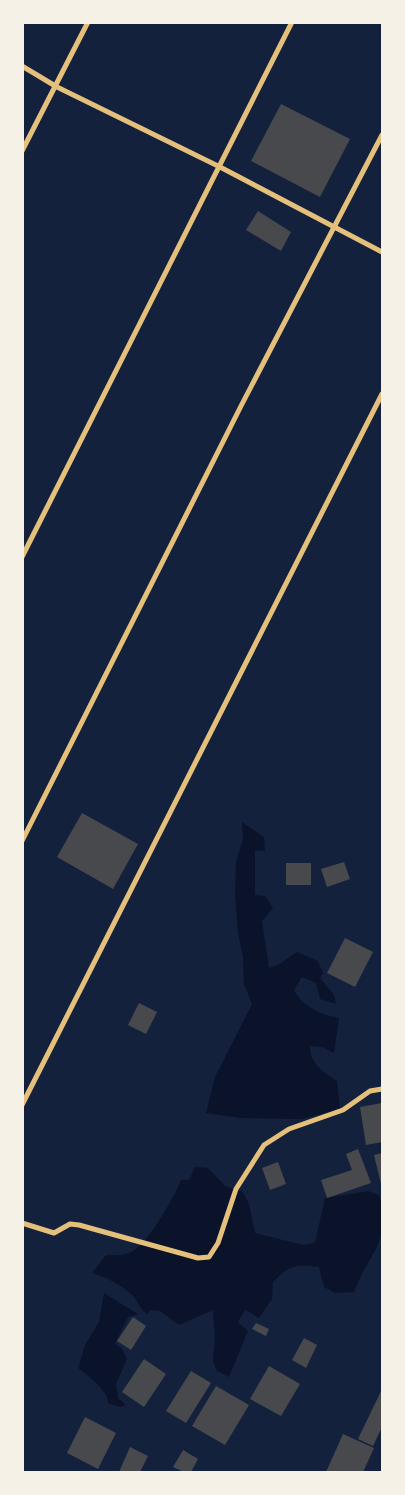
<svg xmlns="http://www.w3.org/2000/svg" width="405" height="1495" font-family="'Space Grotesk',sans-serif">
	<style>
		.water { fill: #0b132b }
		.building { fill: #48494c }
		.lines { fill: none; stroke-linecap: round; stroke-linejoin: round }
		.minor { stroke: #e5c07b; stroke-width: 5 }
	</style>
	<rect width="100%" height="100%" fill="#14213d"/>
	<g class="water">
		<path d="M242,822L264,837L265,851L255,850V895L265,896L273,908L262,921L269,968L278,965L297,952L318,961L323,973L320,978L334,995L336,1004L320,999L316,983L302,977L294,990C304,1008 320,1014 339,1018L334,1053L322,1047L310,1046C310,1064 323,1072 337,1081L340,1109L302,1119L240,1118L206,1113L215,1077L252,1004L244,984L243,957L238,933L235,896L236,862L243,839Z"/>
		<path d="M195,1167L208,1168L225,1186L243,1192L249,1204L255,1233L303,1245L315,1243L325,1198L368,1191L379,1195C393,1241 368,1254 354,1292L335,1293L324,1287L319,1267C295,1264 290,1265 273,1282L272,1299L259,1318L245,1310L238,1322L248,1331L229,1377L217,1371L213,1361L215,1339L213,1310L179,1325L160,1311L150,1310L147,1314C140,1309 138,1302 133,1296C121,1284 107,1278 92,1273L106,1255C115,1255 124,1256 133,1251C148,1243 175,1196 181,1180H189Z"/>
		<path d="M104,1293L138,1314L128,1317L115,1344L122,1349L127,1359L116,1384L118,1398L126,1405L120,1407L108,1403C108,1390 88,1376 78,1368L85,1345L99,1322Z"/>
	</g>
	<g class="building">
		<polygon points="281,104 350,139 320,197 251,161"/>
		<polygon points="258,211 291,232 281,251 246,230"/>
		<polygon points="82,813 138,844 113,889 57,857"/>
		<polygon points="344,862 350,879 327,887 321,869"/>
		<rect x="286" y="863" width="25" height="22"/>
		<polygon points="345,938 373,952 355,987 327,973"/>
		<polygon points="139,1003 157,1012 146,1034 128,1025"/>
		<polygon points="382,1103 382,1142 366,1145 360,1107"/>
		<polygon points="358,1149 371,1183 327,1198 321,1180 352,1170 346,1154"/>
		<polygon points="382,1153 382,1188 374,1155"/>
		<polygon points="278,1162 286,1184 270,1190 262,1168"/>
		<polygon points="133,1317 146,1326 131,1350 117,1341"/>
		<polygon points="256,1323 269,1329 266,1336 252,1329"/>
		<polygon points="304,1338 317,1345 306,1368 292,1360"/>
		<polygon points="144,1359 166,1374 144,1407 122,1392"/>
		<polygon points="269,1366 300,1384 281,1416 250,1399"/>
		<polygon points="191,1371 211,1383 186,1423 166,1411"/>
		<polygon points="216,1386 249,1405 225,1445 192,1426"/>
		<polygon points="382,1389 382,1427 373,1446 358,1439"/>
		<polygon points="85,1417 116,1433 98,1469 67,1453"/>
		<polygon points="343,1434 374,1448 363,1472 326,1472"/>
		<polygon points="130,1447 148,1456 140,1472 119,1472"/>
		<polygon points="183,1450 198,1459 191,1472 184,1472 173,1467"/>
	</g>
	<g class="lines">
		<g class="minor">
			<polyline points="22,66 57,87 220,167 382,252"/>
			<polyline points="22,151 88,22"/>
			<polyline points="22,557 292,22"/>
			<polyline points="22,841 241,406 382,135"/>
			<polyline points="22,1105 382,394"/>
			<polyline points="22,1223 54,1233 70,1224 79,1225 198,1258 209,1257 218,1243 236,1189 264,1145 289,1129 343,1110 370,1091 382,1089"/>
		</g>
	</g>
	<rect width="405" height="1495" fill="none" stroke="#f6f1e7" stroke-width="48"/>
</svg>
